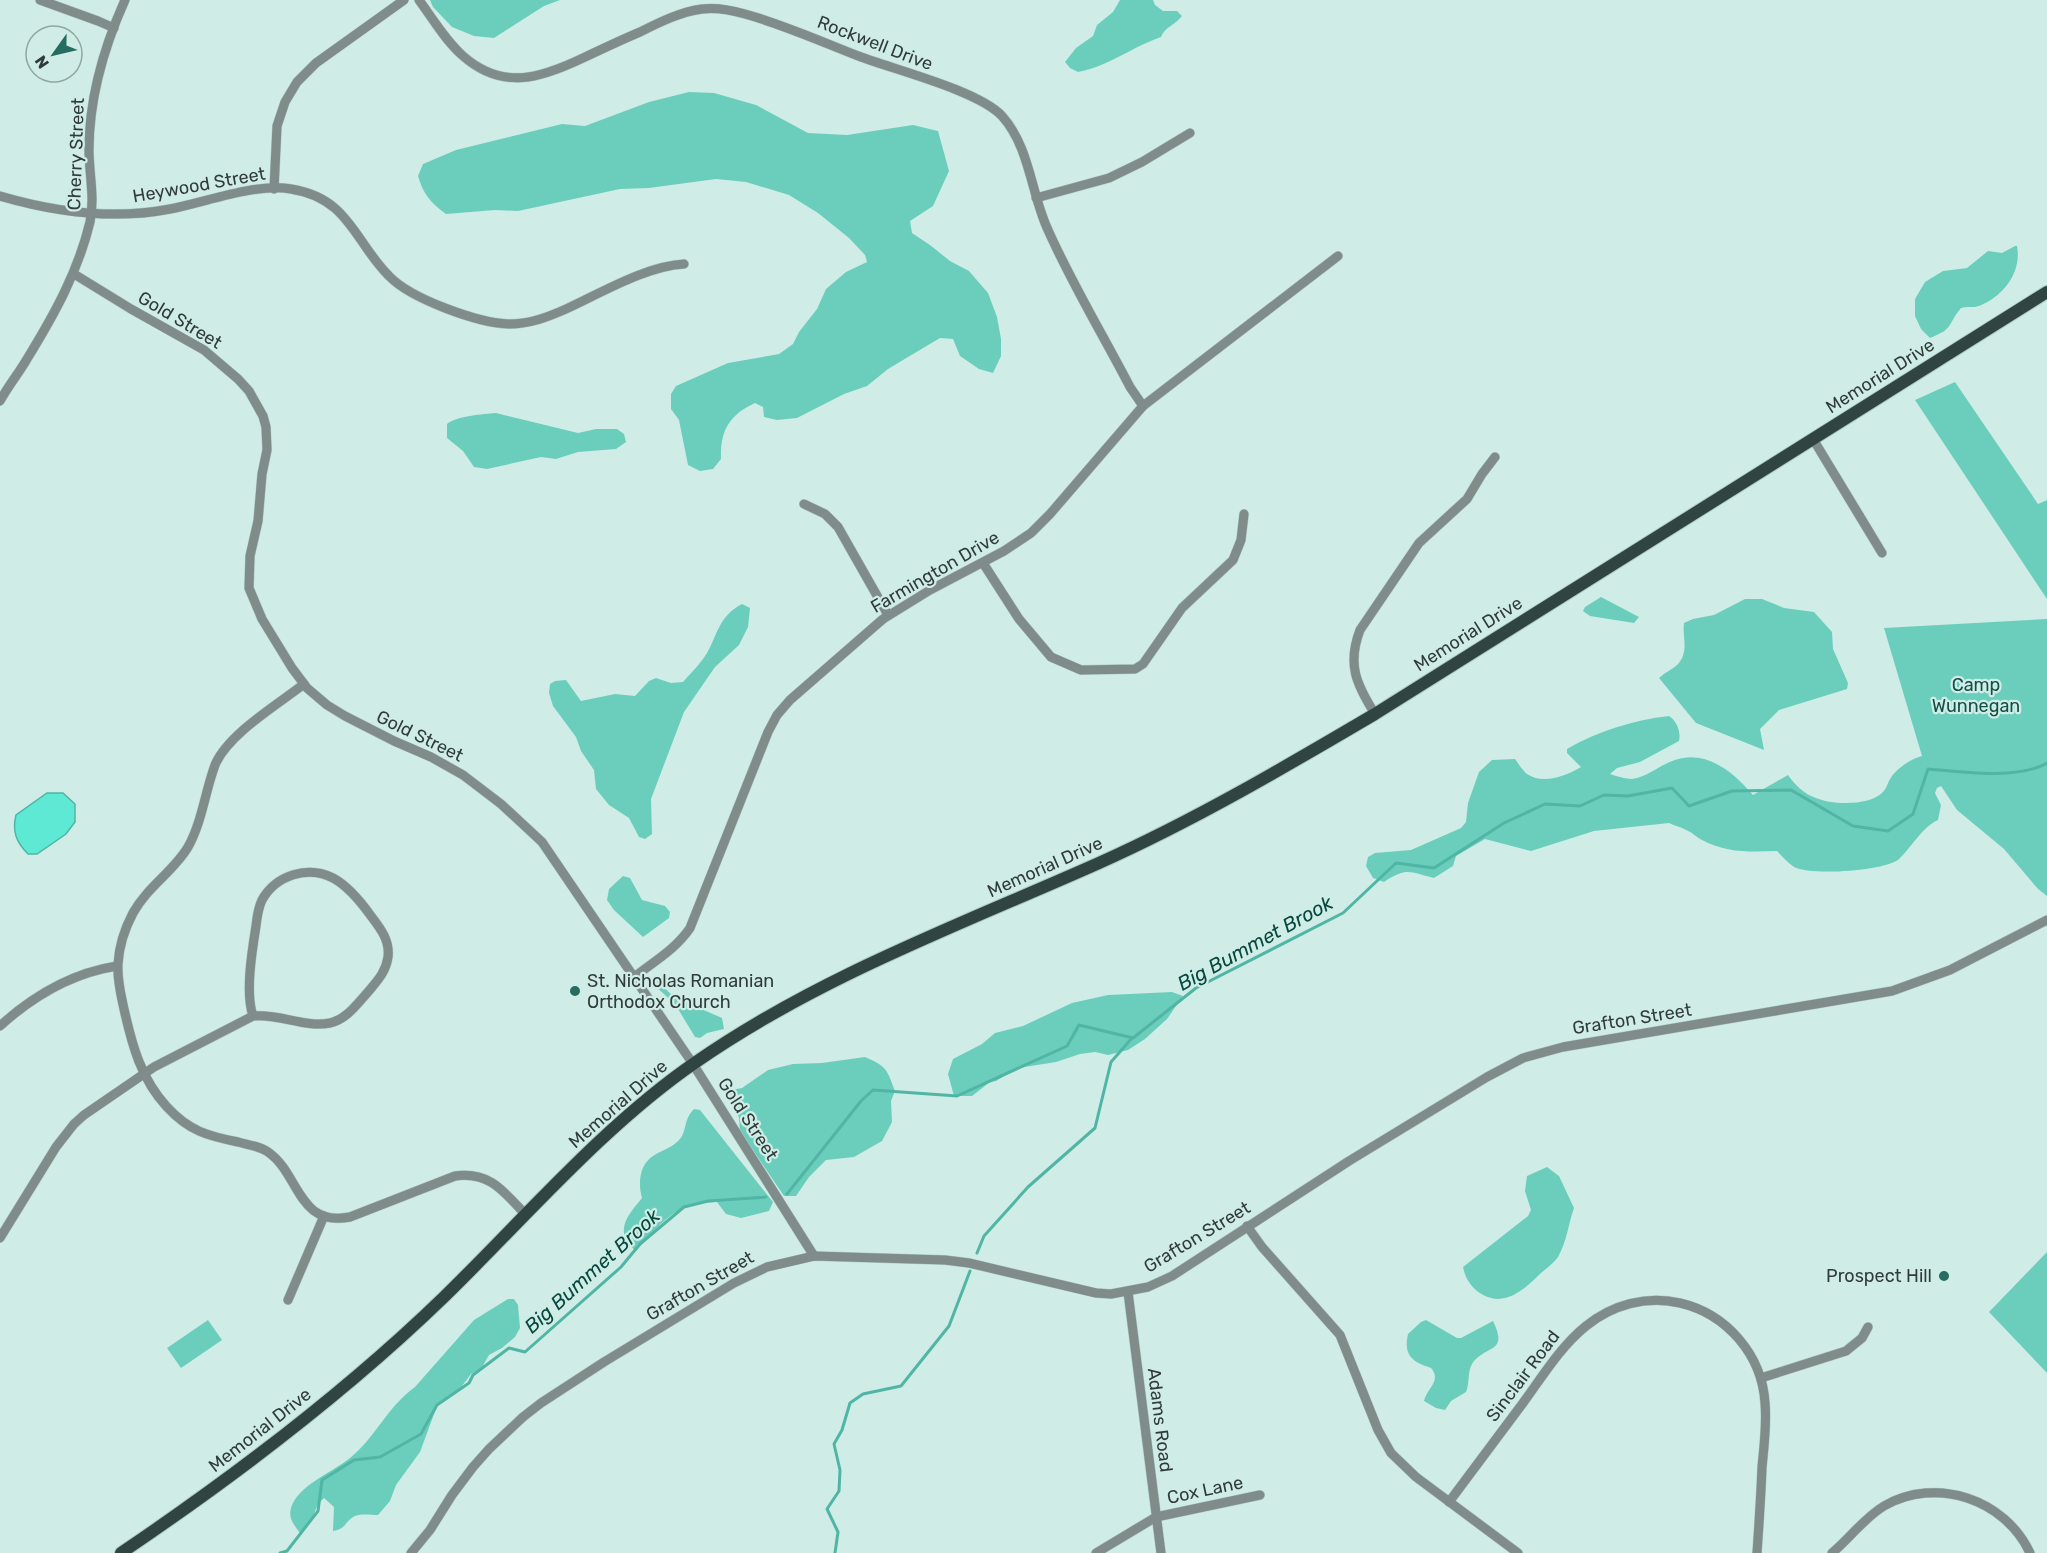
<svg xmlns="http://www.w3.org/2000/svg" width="2047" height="1553" font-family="Rubik,sans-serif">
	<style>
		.green { fill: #6bcebd }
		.water { fill: #5de9d3; stroke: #50b5a5; stroke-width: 1.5 }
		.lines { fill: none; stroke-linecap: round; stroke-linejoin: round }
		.stream { stroke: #50b5a5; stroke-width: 3 }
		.minor-casing { stroke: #afcac4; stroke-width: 10 }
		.major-casing { stroke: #afcac4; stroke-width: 14 }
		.minor { stroke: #808c8a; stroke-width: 9 }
		.major { stroke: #304541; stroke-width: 12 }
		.poi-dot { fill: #256c61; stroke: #cfede6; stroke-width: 2 }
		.labels { text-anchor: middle; stroke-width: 4.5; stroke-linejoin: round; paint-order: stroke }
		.street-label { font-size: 18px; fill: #313c3a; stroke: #cfede6 }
		.park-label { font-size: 18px; fill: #124f46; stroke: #cfede6 }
		.poi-label { font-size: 18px; fill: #313c3a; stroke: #cfede6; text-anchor: start }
		.water-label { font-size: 20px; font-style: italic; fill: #07483f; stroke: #cfede6 }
	</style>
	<rect width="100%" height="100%" fill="#cfede6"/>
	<g class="green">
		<polygon points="430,0 560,0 544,6 494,38 474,36 452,27 433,7"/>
		<path d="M1120,0H1153L1155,5L1163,11H1177L1182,16C1175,25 1165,27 1161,37C1132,47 1109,66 1078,72L1070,68L1065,62L1076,48L1093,36L1097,25L1113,12Z"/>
		<path d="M689,92L714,93L756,105L808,133L847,135L913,125L938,131L949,171L933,206L910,221L912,233L930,245L950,261L969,271L988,293L997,317L1001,339V356L993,373L979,369L960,356L953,339L940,338L888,369L867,386L844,394L797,418L777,420L764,417L763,407L755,403C729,415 720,431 721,459L713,469L700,471L688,465L679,420L671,409V394L676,386L728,363L779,354L793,344L799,332L817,309L826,289L846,272L867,262L865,255L849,238L818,213L789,195L746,182L716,179L649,188L620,189L518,211L495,210L446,214C431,203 423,194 418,176L423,164L456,150L562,124L585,126L649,102Z"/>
		<path d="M2015,246H2017C2022,272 2004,296 1979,306C1973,308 1967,306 1961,308C1946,326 1955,328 1930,338L1921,329L1915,316V299L1925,282L1943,271L1967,268L1988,251L2002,253Z"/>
		<polygon points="1955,382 2038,504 2047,500 2047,599 1915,400"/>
		<path d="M496,413L578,433L596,429H617L624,434L626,442L616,449L578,452L556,459L541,457L487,469L474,467L463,451L447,438V424C457,416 483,414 496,413Z"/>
		<polygon points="1601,597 1639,617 1634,623 1590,616 1583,611 1585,607"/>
		<path d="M1745,599H1762L1784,608L1814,612L1832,632L1833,649L1848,683L1847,689L1779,710L1760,729L1764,750L1696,723L1659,678C1665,672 1674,669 1679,663C1689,650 1682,637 1684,623L1693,619L1714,615Z"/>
		<path d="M742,604L750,608L748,627L739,645L715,667L684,712L651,799L652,834L645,839L639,837L629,818L609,805L596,789L594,770L581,751L576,737L553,706L549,693L550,684L555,681L566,680L581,701L615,694L635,696L649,681L656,678L671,683L683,682C691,673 701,663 707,653C718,633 719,616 742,604Z"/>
		<path d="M2047,619V896L2038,889L2004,849L1957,810L1941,786L1937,788L1935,793L1941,805L1938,820C1921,828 1913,846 1899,859C1886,871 1810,876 1794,867C1788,863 1782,856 1777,851C1750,852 1726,853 1702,840C1696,837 1692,832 1686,830C1681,827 1675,826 1669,823L1594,831L1531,851L1485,839L1456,856L1453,866L1434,878C1409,872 1407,867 1384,882L1373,878L1366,866L1368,857L1375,853L1411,850L1461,828L1466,822L1468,803L1479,772L1492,760L1515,759C1518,763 1522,770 1527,774C1543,785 1566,776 1581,767L1567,753V749C1598,731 1634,720 1669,716C1677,721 1681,732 1679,741L1640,762L1617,768L1610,774C1616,776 1626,779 1632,779C1648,777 1661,764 1675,760C1707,749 1734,773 1753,795L1788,775C1795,785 1804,794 1816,798C1832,805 1870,806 1883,792C1887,788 1888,781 1892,776C1898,768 1912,758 1922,756L1884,628Z"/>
		<polygon points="623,876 630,878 642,900 665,906 670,912 669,918 643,937 614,910 607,900 609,889"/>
		<polygon points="655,979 674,997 722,1018 724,1029 707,1033 700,1038 695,1037 675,1004 655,986 653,983"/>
		<polygon points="1172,992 1183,996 1167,1019 1145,1039 1128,1050 1108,1055 1095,1052 1080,1054 1056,1062 1018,1068 996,1081 990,1082 972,1096 954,1096 948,1074 953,1059 982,1044 995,1033 1023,1026 1072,1003 1108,995"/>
		<path d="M865,1057C887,1066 887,1070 895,1091L891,1101L892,1122L882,1141L854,1157L826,1160L809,1177L796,1196H784L740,1131L739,1118L729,1094L731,1090L742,1088L768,1070L793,1064L822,1063Z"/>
		<path d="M694,1109L700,1110L773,1202L769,1211L741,1218L726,1214L717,1202C673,1203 664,1221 636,1251C613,1232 627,1216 642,1198C638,1184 639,1165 653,1156C660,1151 671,1148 677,1142C688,1133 682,1121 694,1109Z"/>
		<path d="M1547,1167L1559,1176L1574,1208C1568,1225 1567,1241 1558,1257C1554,1263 1547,1268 1541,1273C1523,1291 1502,1310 1477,1291C1469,1284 1465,1277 1463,1267L1528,1216L1531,1210L1525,1191L1527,1176Z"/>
		<polygon points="2047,1252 2047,1373 1989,1312"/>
		<path d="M508,1299H514L518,1305L520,1328L515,1337L502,1348L489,1355L481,1369L471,1374L459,1390L437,1406L420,1452L396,1485L390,1501L378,1515C370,1515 360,1513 353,1517C344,1523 346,1529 333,1531L334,1507L324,1498L318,1504L311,1521L300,1533C294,1525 288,1518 291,1508C298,1485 333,1472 350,1458C375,1438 388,1406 415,1387L474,1320Z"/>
		<polygon points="208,1320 222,1340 181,1368 167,1348"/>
		<path d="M1426,1320L1457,1338H1461L1493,1321C1509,1354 1486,1344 1472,1364C1467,1373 1470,1383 1466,1392L1451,1401L1445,1410L1436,1408L1424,1401C1427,1388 1442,1381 1431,1368C1413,1362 1403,1356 1408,1334L1421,1322Z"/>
	</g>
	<path class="water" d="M47,793H63L75,804V822L66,834L37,854H28C16,842 12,831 16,815Z"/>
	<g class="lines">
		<g class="stream">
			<path d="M787,1194L861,1101L873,1090L957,1096L1067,1046L1079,1025L1133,1038L1196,988L1343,913L1396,863L1434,868L1504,823L1545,804L1580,806L1604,795L1628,796L1672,788L1689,806L1732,791L1791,790L1853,826L1888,831L1913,814L1928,769C1961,772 2018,780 2047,763"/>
			<polyline points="977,1253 984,1236 1028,1187 1095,1128 1111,1062 1132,1038"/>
			<polyline points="280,1553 287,1551 318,1511 322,1480 354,1460 380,1457 421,1434 437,1405 469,1383 473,1375 509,1348 525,1352 621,1267 640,1244 684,1207 708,1201 766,1197"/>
			<polyline points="835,1553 838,1532 827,1509 839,1491 840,1470 834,1444 842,1430 850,1403 863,1394 901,1386 949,1326 970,1271"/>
		</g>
		<defs>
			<g id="minor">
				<polyline points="40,0 98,21 114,28"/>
				<path d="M419,0C433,19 445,40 463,56C503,91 541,78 583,58C602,49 621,40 640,32C660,22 680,12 702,9C717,7 731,10 745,14C785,25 822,42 861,57C896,70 979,91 1002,116C1030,147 1031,194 1048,230C1072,284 1103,335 1130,387L1143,406"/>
				<polyline points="274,189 277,126 285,102 297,82 316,63 404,0"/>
				<path d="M0,196C55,212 114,220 170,209C207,202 254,183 291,189C349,198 354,241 389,276C411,299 478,323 509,324C530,324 548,317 566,309C601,293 646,266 684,264"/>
				<polyline points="1036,198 1109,178 1142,162 1190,133"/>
				<polyline points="74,274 131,309 204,350 238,379 249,391 263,416 266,427 267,450 262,474 258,521 250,556 249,588 262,619 292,668 307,688 327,705 345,716 394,741 431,757 463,775 501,804 542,842 693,1064 814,1256"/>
				<path d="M0,401C8,386 19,373 27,359C54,315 78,272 90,222C95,197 89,174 89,150C89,98 104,47 125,0"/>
				<polyline points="1813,439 1882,553"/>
				<polyline points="804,504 825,514 838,527 888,615"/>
				<polyline points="983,563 1019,619 1051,657 1081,670 1135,669 1143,664 1182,608 1233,560 1241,540 1244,514"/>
				<path d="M304,684C277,705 228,734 215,765C205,792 202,822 188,847C174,871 148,886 133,913C125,928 119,947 118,964C117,980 121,995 124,1009C132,1045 141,1079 167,1107C189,1131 208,1136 238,1142C248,1145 260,1146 268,1152C300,1174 297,1227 350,1217L455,1176C490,1171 504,1192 526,1215"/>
				<path d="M1375,714C1356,684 1347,664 1360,630L1419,543L1467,499L1482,474L1495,457"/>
				<path d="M633,978C653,962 676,949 690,928L768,732L777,715L790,700L883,619L930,590L1004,551L1031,533L1050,514L1143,406L1338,256"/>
				<path d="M0,1026C33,996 72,973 117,966"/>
				<polyline points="1247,1226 1262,1247 1340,1335 1378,1430 1391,1453 1416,1477 1518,1553"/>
				<path d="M0,1238L56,1147L74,1124L84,1115L154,1067L253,1016C278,1013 305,1028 330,1023C347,1019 357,1004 368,992C377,981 386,972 388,957C390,941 381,929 371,916C361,902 348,886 333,878C308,865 276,875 262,900C258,908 257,917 256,926C252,951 245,993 253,1016"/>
				<polyline points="1128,1292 1161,1553"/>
				<polyline points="288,1300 324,1216"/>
				<polyline points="1761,1378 1846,1351 1862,1338 1868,1327"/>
				<path d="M1449,1502C1474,1469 1498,1436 1523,1403C1542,1377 1560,1347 1586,1326C1612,1305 1646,1295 1680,1303C1727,1314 1762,1355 1765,1403C1767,1424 1764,1446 1762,1467C1761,1495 1759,1524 1757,1553"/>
				<polyline points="411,1553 430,1530 452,1495 473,1467 489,1449 523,1417 541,1403 604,1362 734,1283 767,1267 814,1256 945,1260 969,1263 1096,1293 1111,1294 1148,1287 1172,1276 1349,1161 1487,1077 1523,1058 1563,1047 1892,991 1950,970 2047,920"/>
				<polyline points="1096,1553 1156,1517 1260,1495"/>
				<path d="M1832,1553C1850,1538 1864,1518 1884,1506C1936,1476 2005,1499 2030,1553"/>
			</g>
			<path id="major" d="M121,1553C235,1476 345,1393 444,1297C524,1219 604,1125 696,1062C820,976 962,924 1099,863C1195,820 1285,767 1375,714L2047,292"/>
		</defs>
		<use href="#minor" class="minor-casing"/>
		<use href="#major" class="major-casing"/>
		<use href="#minor" class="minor"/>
		<use href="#major" class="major"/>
	</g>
	<g class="poi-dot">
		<circle cx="575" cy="991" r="6"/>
		<circle cx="1944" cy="1276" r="6"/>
	</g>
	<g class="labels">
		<g class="street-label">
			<text transform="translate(875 43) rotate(21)" y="6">Rockwell Drive</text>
			<text transform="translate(76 154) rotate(-88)" y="6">Cherry Street</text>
			<text transform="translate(199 185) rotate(-10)" y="6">Heywood Street</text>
			<text transform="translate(180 320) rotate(31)" y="6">Gold Street</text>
			<text transform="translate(1880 376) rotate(-32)" y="6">Memorial Drive</text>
			<text transform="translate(935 572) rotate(-30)" y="6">Farmington Drive</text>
			<text transform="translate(1468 634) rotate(-32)" y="6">Memorial Drive</text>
			<text transform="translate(420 736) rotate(26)" y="6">Gold Street</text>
			<text transform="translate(1045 867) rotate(-24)" y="6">Memorial Drive</text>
			<text transform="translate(1632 1019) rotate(-9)" y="6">Grafton Street</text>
			<text transform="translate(618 1104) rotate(-41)" y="6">Memorial Drive</text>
			<text transform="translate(748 1119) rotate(57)" y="6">Gold Street</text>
			<text transform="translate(1197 1237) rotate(-31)" y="6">Grafton Street</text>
			<text transform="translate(700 1286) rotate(-30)" y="6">Grafton Street</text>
			<text transform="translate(1523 1376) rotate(-53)" y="6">Sinclair Road</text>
			<text transform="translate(1160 1420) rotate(83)" y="6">Adams Road</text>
			<text transform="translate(260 1430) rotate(-38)" y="6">Memorial Drive</text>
			<text transform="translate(1205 1490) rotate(-12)" y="6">Cox Lane</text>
		</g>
		<g class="park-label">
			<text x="1976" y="691">Camp<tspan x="1976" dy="21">Wunnegan</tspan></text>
		</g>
		<g class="poi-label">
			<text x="587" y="987">St. Nicholas Romanian<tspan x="587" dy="21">Orthodox Church</tspan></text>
			<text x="1932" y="1282" text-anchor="end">Prospect Hill</text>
		</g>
		<g class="water-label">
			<text transform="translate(1255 943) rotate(-29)" y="7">Big Bummet Brook</text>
			<text transform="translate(592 1271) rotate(-42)" y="7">Big Bummet Brook</text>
		</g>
	</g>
	<g transform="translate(54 54) rotate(236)"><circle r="28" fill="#cfede6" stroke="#90a6a1" stroke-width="1.5"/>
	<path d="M0-4.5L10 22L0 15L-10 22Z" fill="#256c61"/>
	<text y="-9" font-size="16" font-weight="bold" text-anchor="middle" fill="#313c3a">N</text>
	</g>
</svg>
